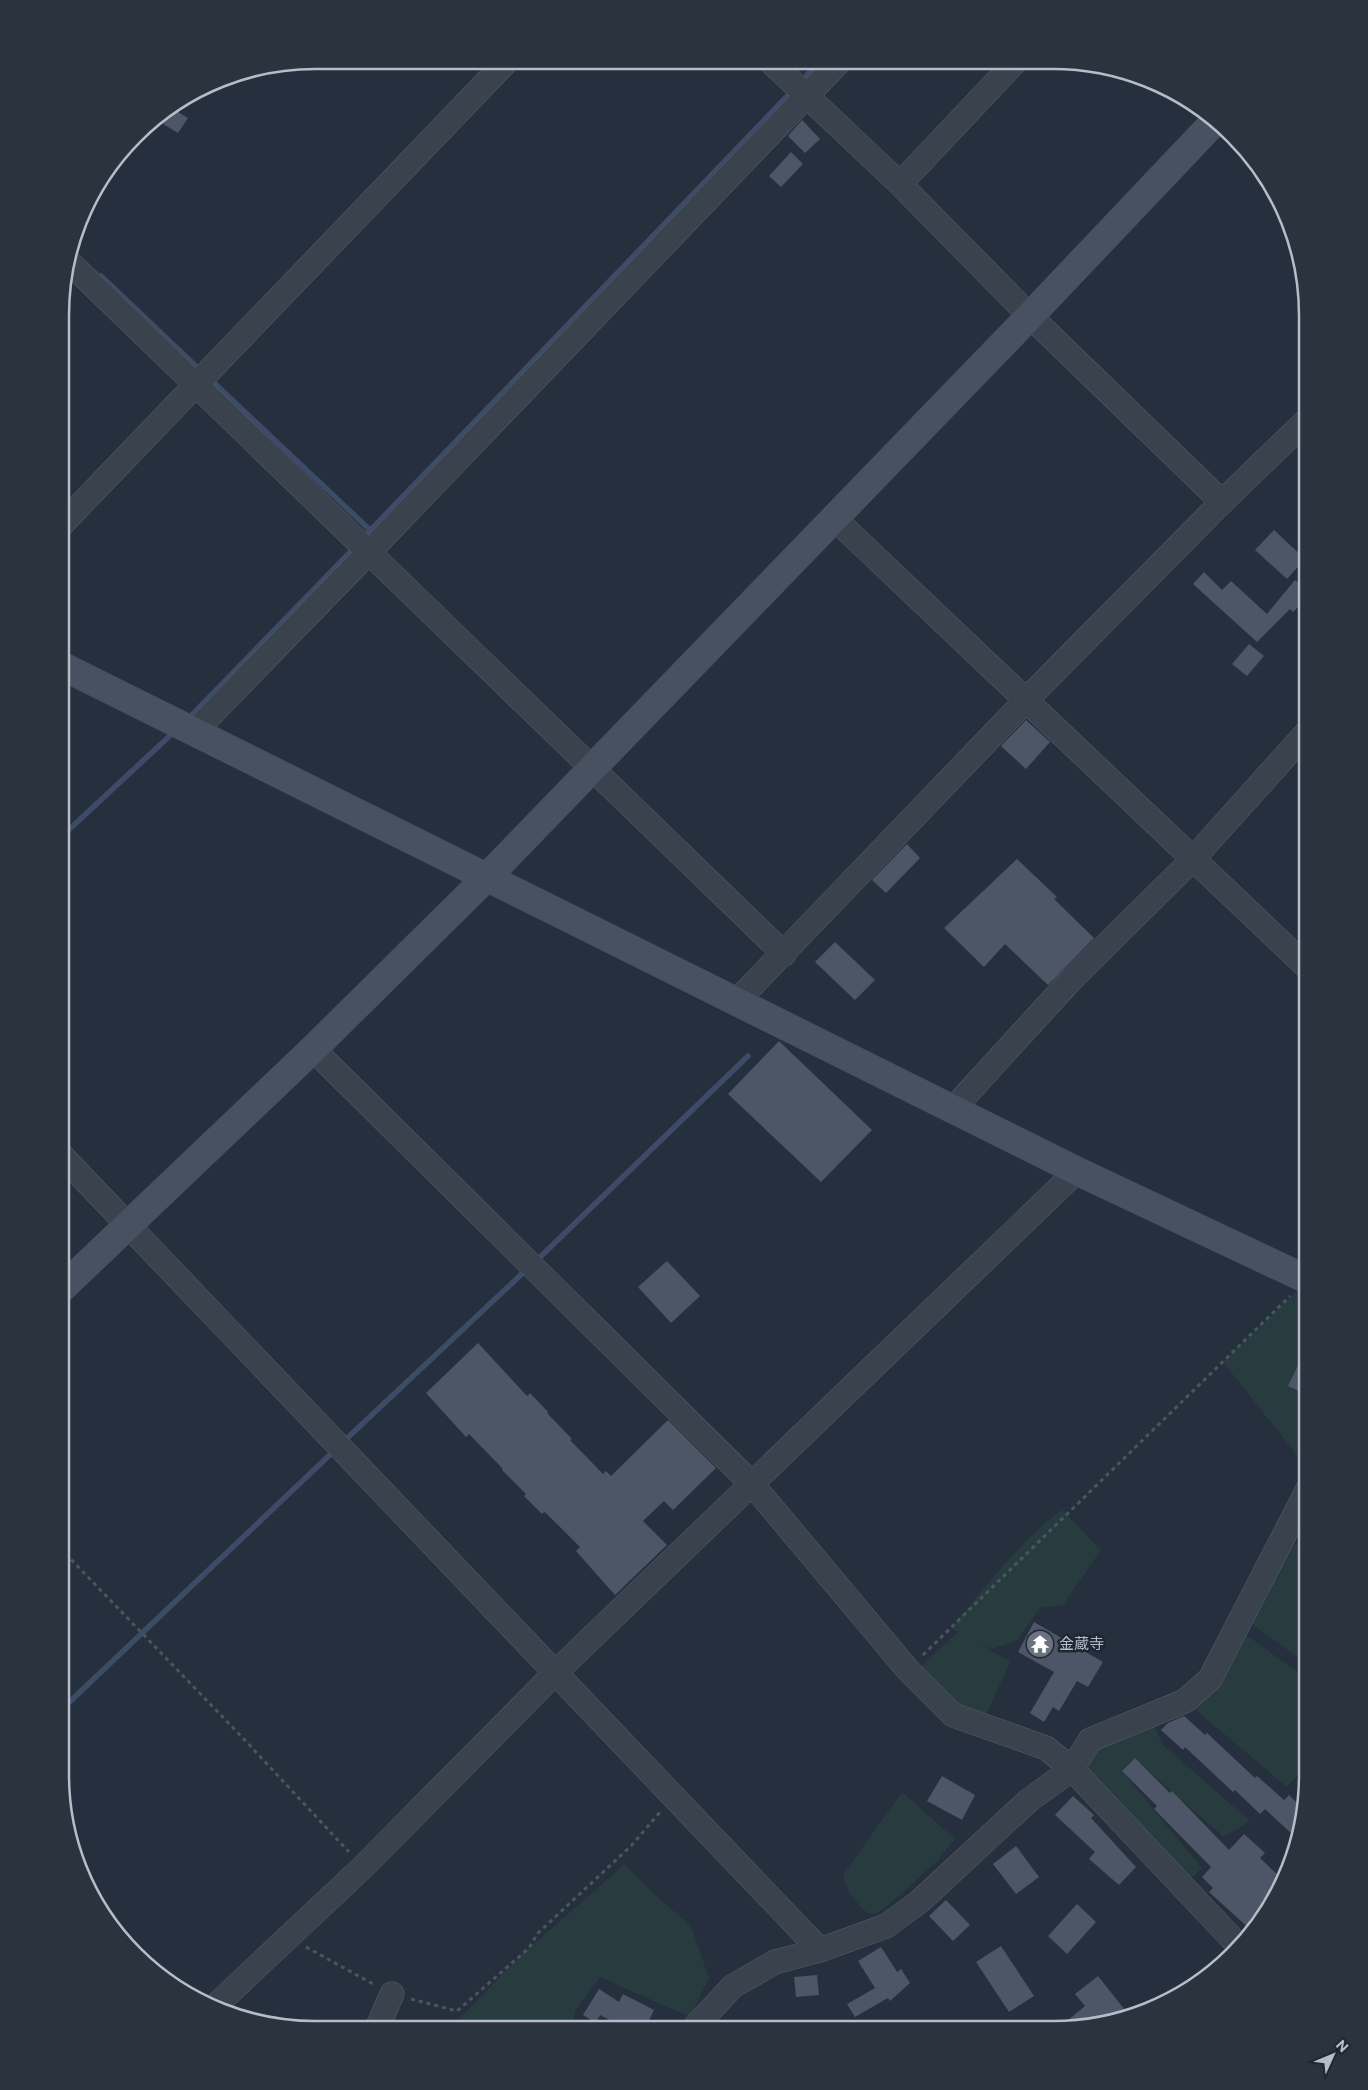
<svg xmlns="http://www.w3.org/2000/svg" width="1368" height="2090" font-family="Commissioner,'Noto Sans JP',sans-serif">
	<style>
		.green { fill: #283b3f }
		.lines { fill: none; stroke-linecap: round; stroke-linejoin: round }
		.stream { stroke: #3c4c66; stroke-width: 5.5 }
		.building { fill: #4c5666 }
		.street-casing { stroke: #555d69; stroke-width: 25 }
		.secondary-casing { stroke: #434b57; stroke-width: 29 }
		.path { stroke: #46585c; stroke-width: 3; stroke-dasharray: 4 4; stroke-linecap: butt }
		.street { stroke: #3a424e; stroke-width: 24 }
		.secondary { stroke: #485161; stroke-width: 28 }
		.labels { text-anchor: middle; stroke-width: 5; stroke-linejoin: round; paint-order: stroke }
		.poi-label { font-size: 15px; fill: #b6bdc9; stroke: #1f2733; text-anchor: start }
		.rim { fill: none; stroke: #b6bdc9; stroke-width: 2.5 }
	</style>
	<rect width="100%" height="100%" fill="#262f3e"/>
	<g class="green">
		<polygon points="1308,1280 1308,1469 1223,1362"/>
		<path d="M1062,1510L1101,1550L1063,1605L1040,1608L1016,1641L991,1649L975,1640L1010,1662L983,1722L913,1674L958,1632L951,1628C986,1587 1018,1542 1062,1510Z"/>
		<polygon points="1290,1540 1308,1553 1307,1664 1252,1624"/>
		<polygon points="1245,1634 1307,1679 1307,1765 1287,1787 1185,1701"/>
		<polygon points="1150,1716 1162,1744 1250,1821 1224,1837 1135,1759 1122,1771 1202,1868 1190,1879 1079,1768 1090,1740"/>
		<polygon points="902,1792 955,1839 936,1862 904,1892 878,1913 868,1914 850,1895 843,1875"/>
		<polygon points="625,1864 654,1894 691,1926 709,1978 690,2017 600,1977 575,2011 574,2029 457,2028 460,2018 520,1956"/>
	</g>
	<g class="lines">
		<g class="stream">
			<polyline points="801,82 819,61"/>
			<polyline points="101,276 201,371"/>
			<polyline points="210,379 370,530"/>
			<polyline points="363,538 793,90"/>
			<polyline points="187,720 355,547"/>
			<polyline points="61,837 175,731"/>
			<polyline points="536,1261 748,1056"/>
			<polyline points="342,1443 527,1269"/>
			<polyline points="60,1711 336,1449"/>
		</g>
	</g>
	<g class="building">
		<polygon points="173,109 188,118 178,133 163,124"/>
		<polygon points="802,120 820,139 805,153 788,136"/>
		<polygon points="791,152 803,164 781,187 769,176"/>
		<polygon points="1274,530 1305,559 1287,579 1255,550"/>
		<polygon points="1204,572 1222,590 1231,581 1267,614 1295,580 1308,591 1308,614 1298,607 1293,612 1290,609 1257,642 1193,584"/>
		<polygon points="1249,644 1264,656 1247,676 1232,664"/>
		<polygon points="1026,720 1050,742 1026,769 1001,746"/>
		<polygon points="907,844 920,858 886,893 872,880"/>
		<polygon points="1017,859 1057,897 1054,899 1094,938 1048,985 1005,944 984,967 944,928"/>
		<polygon points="835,942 875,980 855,1000 815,962"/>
		<polygon points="779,1041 872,1130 821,1182 728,1094"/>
		<polygon points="667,1261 700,1296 671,1323 638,1287"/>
		<polygon points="478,1343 527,1396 530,1393 548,1412 547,1413 572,1439 570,1440 603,1474 606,1471 611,1476 668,1420 716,1468 673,1510 664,1501 643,1521 667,1545 615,1595 576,1551 580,1547 545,1512 542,1514 524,1496 526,1494 502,1470 503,1469 469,1434 466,1437 426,1393"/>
		<polygon points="1308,1345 1308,1395 1288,1386"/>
		<polygon points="1034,1622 1103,1662 1088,1687 1077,1681 1059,1711 1053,1707 1044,1722 1030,1713 1054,1672 1018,1652"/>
		<polygon points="1184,1716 1205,1735 1207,1733 1255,1778 1257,1776 1284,1800 1289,1795 1304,1810 1301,1824 1292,1834 1265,1809 1260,1814 1235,1790 1233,1792 1185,1747 1183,1750 1161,1730 1168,1723"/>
		<polygon points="1135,1758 1170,1793 1172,1791 1229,1850 1244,1834 1265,1853 1260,1858 1283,1880 1265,1917 1252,1931 1209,1892 1213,1888 1202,1877 1211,1867 1154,1809 1157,1806 1122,1771"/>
		<polygon points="942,1776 975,1795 962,1820 927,1801"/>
		<polygon points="1073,1796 1094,1815 1091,1818 1136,1867 1119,1885 1089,1859 1095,1852 1055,1815"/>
		<polygon points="1016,1846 1039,1877 1016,1894 993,1864"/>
		<polygon points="946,1900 970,1925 953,1941 929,1916"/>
		<polygon points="1077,1904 1096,1922 1067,1954 1048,1936"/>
		<polygon points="1001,1946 1034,1996 1009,2012 976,1962"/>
		<polygon points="881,1947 897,1972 901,1969 910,1983 890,2001 888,1998 855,2017 847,2004 875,1988 858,1961"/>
		<polygon points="817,1975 819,1995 796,1997 794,1977"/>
		<polygon points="1098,1976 1129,2015 1056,2030 1085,2006 1075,1994"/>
		<polygon points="599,1989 619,2002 623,1994 654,2010 645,2029 627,2029 600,2015 596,2023 583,2015"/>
	</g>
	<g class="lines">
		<defs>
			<g id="street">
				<polyline points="770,61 900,184 1030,316 1222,502"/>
				<polyline points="900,184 1015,62"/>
				<polyline points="68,261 784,954"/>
				<polyline points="835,519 1308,968"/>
				<polyline points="62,524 507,61"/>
				<polyline points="194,732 369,552 839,62"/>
				<polyline points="736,1002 1031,695 1222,502 1308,419"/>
				<polyline points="313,1049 752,1484 908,1670 953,1715 1046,1748 1072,1769 1238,1945"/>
				<polyline points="953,1109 1069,982 1192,860 1308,731"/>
				<polyline points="61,1155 820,1950"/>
				<polyline points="213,2008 363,1867 555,1673 1077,1171"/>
				<polyline points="377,2028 392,1994"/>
				<polyline points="693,2029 733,1986 775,1962 820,1950 886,1926 919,1902 1028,1801 1072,1769 1090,1740 1185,1701 1210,1679 1308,1489"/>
			</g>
			<g id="secondary">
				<polyline points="62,666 1077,1171 1308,1280"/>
				<polyline points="61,1289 313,1049 487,877 1030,316 1216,120"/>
			</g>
		</defs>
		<use href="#street" class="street-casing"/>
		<use href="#secondary" class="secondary-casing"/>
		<g class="path">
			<polyline points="60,1548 241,1736 349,1852"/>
			<polyline points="923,1655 1290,1296"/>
			<polyline points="306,1947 375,1985"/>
			<polyline points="411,1999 457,2011 529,1948 538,1933 631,1846 661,1811"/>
		</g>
		<use href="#street" class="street"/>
		<use href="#secondary" class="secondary"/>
	</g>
	<defs>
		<symbol id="temple-disc" viewBox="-11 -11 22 22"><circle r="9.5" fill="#6b7280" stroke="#1f2733"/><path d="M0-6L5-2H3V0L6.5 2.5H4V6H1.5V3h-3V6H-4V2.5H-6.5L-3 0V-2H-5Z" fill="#fff"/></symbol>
	</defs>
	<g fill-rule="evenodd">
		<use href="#temple-disc" x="1024" y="1628" width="32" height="32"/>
	</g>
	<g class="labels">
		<g class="poi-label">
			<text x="1059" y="1649">金蔵寺</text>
		</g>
	</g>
	<path d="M0 0H1368V2090H0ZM315 69H1053A246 246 0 0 1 1299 315V1775A246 246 0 0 1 1053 2021H315A246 246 0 0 1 69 1775V315A246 246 0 0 1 315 69Z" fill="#2b333f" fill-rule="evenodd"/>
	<path class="rim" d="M315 69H1053A246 246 0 0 1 1299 315V1775A246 246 0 0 1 1053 2021H315A246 246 0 0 1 69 1775V315A246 246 0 0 1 315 69Z"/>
	<g transform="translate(1333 2055) rotate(46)" stroke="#1f2733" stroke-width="4" paint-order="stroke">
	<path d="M0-4L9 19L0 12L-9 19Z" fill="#b6bdc9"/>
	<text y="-8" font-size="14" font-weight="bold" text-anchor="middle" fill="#b6bdc9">N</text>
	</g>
</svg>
